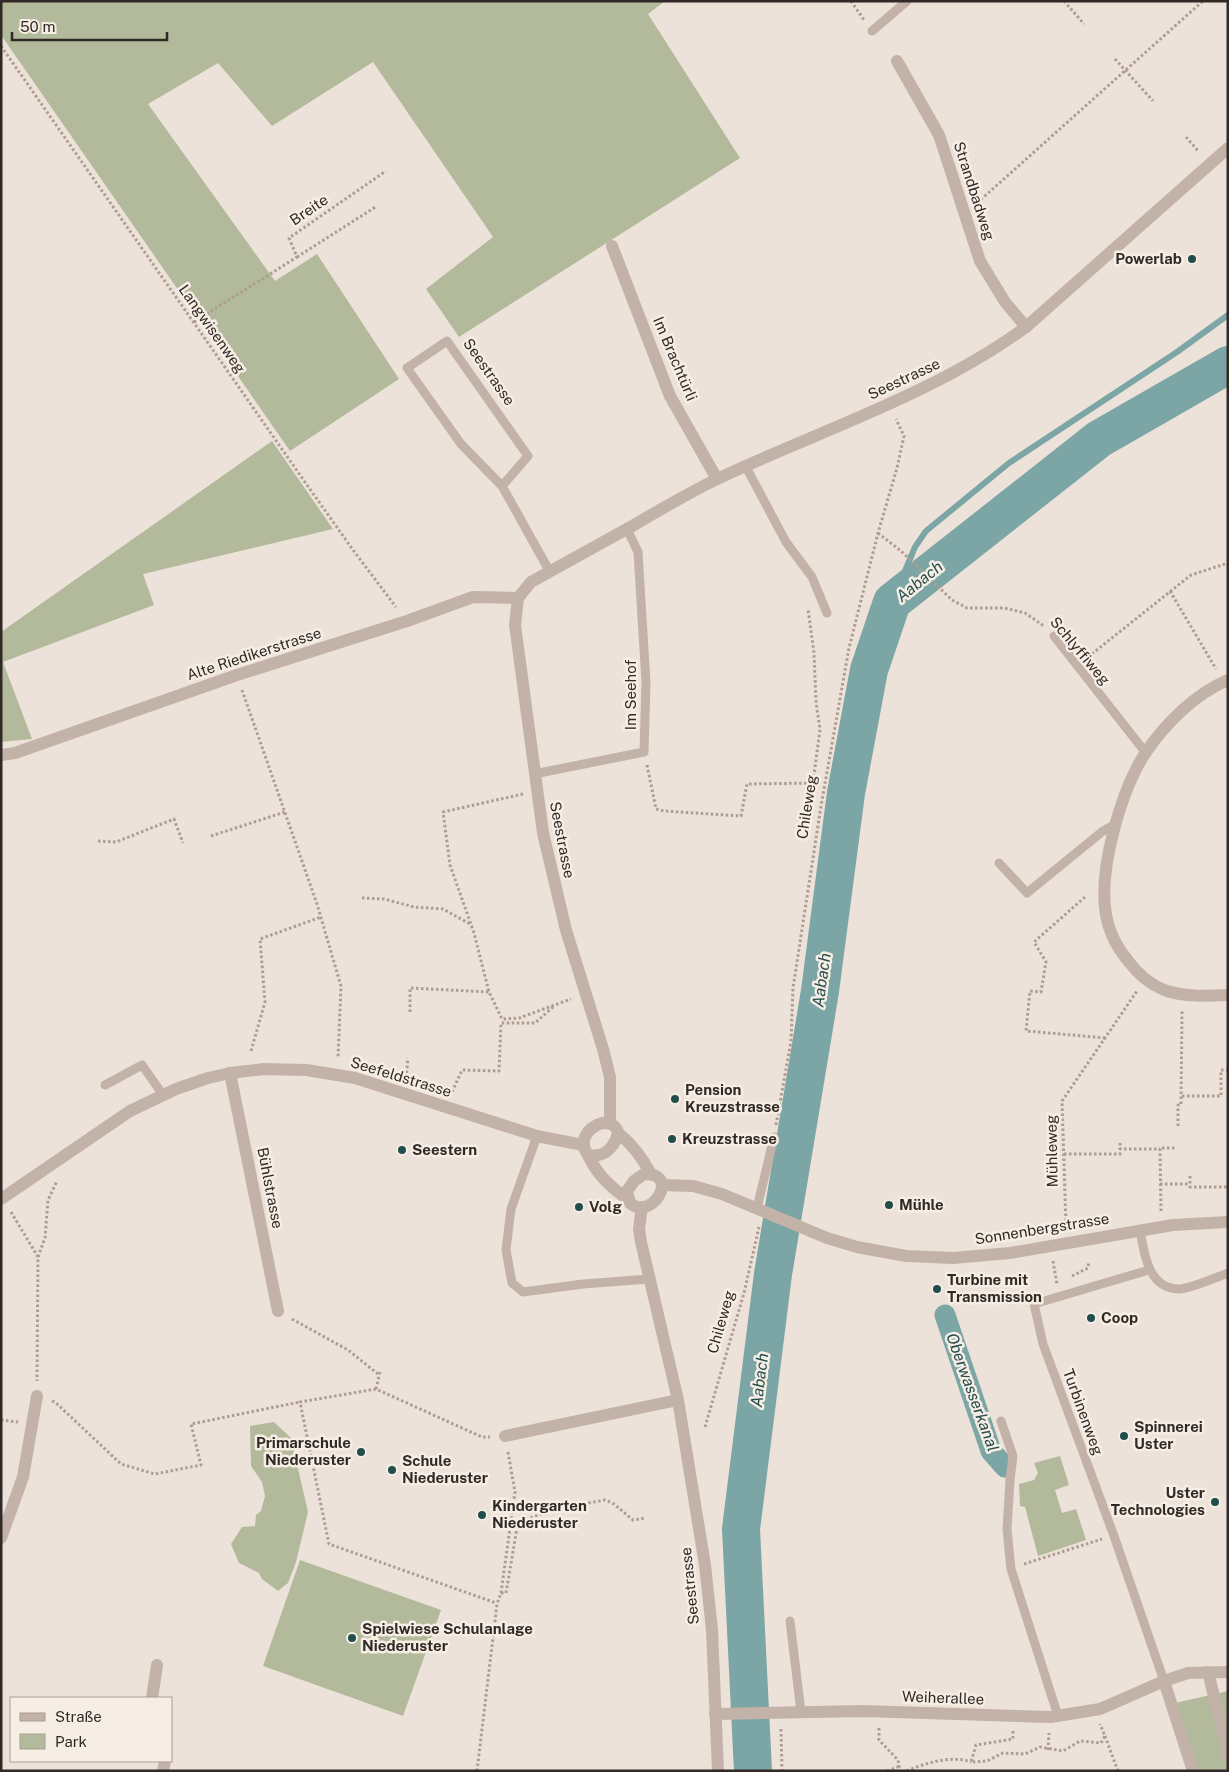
<svg xmlns="http://www.w3.org/2000/svg" width="1229" height="1772" font-family="'Public Sans',sans-serif">
	<style>
		.green { fill: #b2ba9b }
		.lines { fill: none; stroke-linecap: round; stroke-linejoin: round }
		.stream { stroke: #7ca6a5; stroke-width: 6 }
		.canal { stroke: #7ca6a5; stroke-width: 21 }
		.river { stroke: #7ca6a5; stroke-width: 38 }
		.path { stroke: #af9c91; stroke-width: 3; stroke-dasharray: 2.5 2.5; stroke-linecap: butt }
		.service { stroke: #c3b2a7; stroke-width: 9 }
		.minor { stroke: #c3b2a7; stroke-width: 12 }
		.tertiary { stroke: #c3b2a7; stroke-width: 12 }
		.poi-dot { fill: #214d4d; stroke: #f6ede4; stroke-width: 2 }
		.labels { text-anchor: middle; stroke-width: 5; stroke-linejoin: round; paint-order: stroke }
		.street-label { font-size: 15px; fill: #312926; stroke: #f6ede4 }
		.poi-label { font-size: 15px; font-weight: bold; fill: #312926; stroke: #f6ede4; text-anchor: start }
		.water-label { font-size: 16px; font-style: italic; fill: #214d4d; stroke: #f6ede4 }
	</style>
	<rect width="100%" height="100%" fill="#ede2d9"/>
	<g class="green">
		<polygon points="1,1 665,1 648,14 740,158 459,337 426,289 493,237 373,62 272,126 218,63 148,104 275,281 317,254 399,379 290,451 1,35"/>
		<polygon points="272,441 333,529 143,574 154,605 3,662 32,739 1,742 1,632"/>
		<polygon points="274,1422 291,1438 308,1512 296,1562 288,1583 278,1591 262,1579 259,1573 239,1563 231,1544 242,1527 255,1526 256,1515 261,1511 265,1496 262,1482 251,1466 250,1426"/>
		<polygon points="1060,1456 1069,1485 1055,1490 1062,1513 1076,1509 1086,1540 1038,1556 1025,1507 1020,1506 1019,1484 1034,1480 1038,1473 1034,1463"/>
		<polygon points="300,1560 441,1610 403,1716 263,1666"/>
		<polygon points="1228,1691 1228,1771 1188,1771 1166,1705"/>
	</g>
	<g class="lines">
		<polyline class="stream" points="892,602 915,547 926,531 1009,463 1177,352 1228,315"/>
		<polyline class="canal" points="945,1315 991,1451 1005,1467"/>
		<polyline class="river" points="753,1771 741,1529 773,1274 820,991 846,793 869,670 892,602 1099,439 1228,365"/>
		<g class="path">
			<polyline points="851,1 864,20"/>
			<polyline points="1064,1 1084,24"/>
			<polyline points="1,46 300,475 353,550 396,607"/>
			<polyline points="1115,59 1153,101"/>
			<polyline points="1186,137 1199,152"/>
			<polyline points="977,203 1203,1"/>
			<polyline points="297,257 377,206"/>
			<polyline points="194,322 297,257 289,238 386,171"/>
			<polyline points="878,533 901,551 952,600 967,608 1004,608 1025,613 1044,626"/>
			<polyline points="1170,591 1216,669"/>
			<polyline points="1088,657 1191,575 1228,563"/>
			<polyline points="242,690 317,904 341,986 338,1058"/>
			<polyline points="647,765 656,809 664,811 741,816 747,784 813,783 820,729 816,702 814,653 808,609"/>
			<polyline points="523,794 443,812 450,865 474,933 489,992 502,1019 519,1018 571,999"/>
			<polyline points="211,836 285,812"/>
			<polyline points="98,841 116,842 174,819 183,843"/>
			<polyline points="1085,897 1034,942 1046,962 1041,992 1030,991 1026,1031 1106,1038"/>
			<polyline points="362,898 384,899 414,907 443,909 470,924"/>
			<polyline points="410,1012 410,988 489,992"/>
			<polyline points="251,1051 265,1002 260,939 321,917"/>
			<polyline points="406,1078 408,1058"/>
			<polyline points="452,1092 462,1070 499,1071 501,1023 535,1023 553,1007"/>
			<polyline points="1182,1096 1221,1096 1221,1070 1228,1070"/>
			<polyline points="776,1125 791,1041 793,988 821,806 849,648 878,533 897,468 904,436 896,419"/>
			<polyline points="1178,1126 1178,1105 1181,1105 1182,1010"/>
			<polyline points="1120,1143 1120,1149"/>
			<polyline points="1064,1154 1120,1154 1120,1149 1160,1149"/>
			<polyline points="1190,1176 1190,1187 1228,1187"/>
			<polyline points="1160,1184 1190,1184"/>
			<polyline points="1161,1211 1160,1148 1175,1148"/>
			<polyline points="11,1212 38,1257 37,1381"/>
			<polyline points="1066,1226 1062,1101 1137,991"/>
			<polyline points="38,1257 45,1238 48,1200 57,1181"/>
			<polyline points="1053,1261 1057,1284"/>
			<polyline points="1072,1276 1088,1268 1089,1261"/>
			<polyline points="292,1319 348,1350 378,1374"/>
			<polyline points="380,1372 376,1389 482,1437 490,1437"/>
			<polyline points="376,1389 300,1402 329,1544 496,1603"/>
			<polyline points="52,1401 55,1402 121,1464 155,1474 201,1465 191,1424 300,1402"/>
			<polyline points="1,1420 18,1422"/>
			<polyline points="705,1427 744,1293 759,1227"/>
			<polyline points="1024,1564 1102,1539"/>
			<polyline points="501,1593 506,1593 518,1522 560,1508 605,1500 614,1504 633,1520 646,1518"/>
			<polyline points="879,1728 879,1740 898,1760 900,1771"/>
			<polyline points="781,1729 782,1771"/>
			<polyline points="1013,1731 1013,1739 976,1745 971,1762 987,1761 1003,1753 1025,1754 1040,1747 1063,1751 1080,1741 1101,1743 1105,1736 1100,1724"/>
			<polyline points="1105,1736 1118,1771"/>
			<polyline points="1048,1750 1049,1733"/>
			<polyline points="477,1771 497,1604 501,1593 515,1492 508,1452"/>
			<polyline points="887,1771 900,1766"/>
			<path d="M907,1771C925,1763 952,1755 971,1762"/>
		</g>
		<g class="service">
			<polyline points="872,31 907,1"/>
			<polyline points="746,467 786,542 812,577 827,613"/>
			<polyline points="502,486 528,456 447,341 407,368 461,444 502,486 550,572"/>
			<polyline points="1054,636 1146,753"/>
			<polyline points="534,774 644,752 646,682 638,552 627,529"/>
			<polyline points="999,863 1027,893 1103,831 1116,824"/>
			<polyline points="105,1085 142,1065 163,1095"/>
			<polyline points="537,1136 511,1209 506,1250 512,1283 523,1292 583,1284 649,1279"/>
			<polyline points="757,1208 774,1137"/>
			<path d="M1140,1230C1144,1253 1148,1289 1179,1289C1188,1289 1218,1277 1228,1273"/>
			<polyline points="1149,1270 1034,1304 1043,1344 1114,1536 1164,1681"/>
			<polyline points="1001,1421 1013,1456 1010,1480 1007,1529 1011,1569 1058,1716"/>
			<polyline points="790,1621 801,1712"/>
		</g>
		<g class="minor">
			<polyline points="897,61 939,135 980,261 1005,302 1026,327"/>
			<polyline points="612,246 670,396 717,479"/>
			<path d="M1228,680C1195,694 1166,723 1146,752C1121,790 1098,870 1106,915C1109,932 1118,949 1129,962C1138,974 1150,984 1164,990C1184,997 1207,996 1228,995"/>
			<polyline points="1,755 15,753 237,675 407,621 473,597 518,598"/>
			<polyline points="230,1073 278,1311"/>
			<polyline points="505,1436 678,1400"/>
			<polyline points="1,1538 23,1477 37,1396"/>
			<polyline points="1208,1672 1227,1748 1228,1758"/>
			<polyline points="1164,1681 1193,1771"/>
			<polyline points="152,1698 157,1665"/>
			<polyline points="715,1714 863,1711 1051,1717 1100,1709 1164,1681 1188,1673 1228,1672"/>
			<polyline points="163,1771 165,1761"/>
		</g>
		<g class="tertiary">
			<path d="M602,1123C610,1123 616,1124 618,1133C614,1148 604,1158 588,1155C578,1141 587,1128 602,1123Z"/>
			<path d="M610,1123V1077L603,1049L566,930L543,833L515,625L518,598L531,582C565,563 600,544 634,525C661,509 689,493 717,479C821,430 933,395 1026,327L1228,148"/>
			<path d="M618,1133C632,1144 643,1159 651,1174"/>
			<path d="M588,1155C596,1173 611,1188 628,1199"/>
			<path d="M644,1174C682,1173 651,1222 630,1203L627,1191L634,1181Z"/>
			<polyline points="662,1185 693,1186 722,1194 827,1238 857,1247 906,1256 953,1258 1010,1253 1173,1225 1228,1222"/>
			<polyline points="1,1199 130,1111 176,1089 208,1078 230,1073 264,1069 306,1070 355,1078 537,1136 583,1145"/>
			<polyline points="642,1207 639,1229 641,1242 678,1400 705,1565 712,1630 718,1771"/>
		</g>
	</g>
	<g class="poi-dot">
		<circle cx="1192" cy="259" r="5"/>
		<circle cx="675" cy="1099" r="5"/>
		<circle cx="672" cy="1139" r="5"/>
		<circle cx="402" cy="1150" r="5"/>
		<circle cx="889" cy="1205" r="5"/>
		<circle cx="579" cy="1207" r="5"/>
		<circle cx="937" cy="1289" r="5"/>
		<circle cx="1091" cy="1318" r="5"/>
		<circle cx="1124" cy="1436" r="5"/>
		<circle cx="361" cy="1452" r="5"/>
		<circle cx="392" cy="1470" r="5"/>
		<circle cx="1215" cy="1502" r="5"/>
		<circle cx="482" cy="1515" r="5"/>
		<circle cx="352" cy="1638" r="5"/>
	</g>
	<g class="labels">
		<g class="street-label">
			<text transform="translate(974 191) rotate(72)" y="5">Strandbadweg</text>
			<text transform="translate(309 210) rotate(-34)" y="5">Breite</text>
			<text transform="translate(212 329) rotate(55)" y="5">Langwisenweg</text>
			<text transform="translate(675 359) rotate(67)" y="5">Im Brachtürli</text>
			<text transform="translate(489 372) rotate(55)" y="5">Seestrasse</text>
			<text transform="translate(904 379) rotate(-25)" y="5">Seestrasse</text>
			<text transform="translate(1080 651) rotate(50)" y="5">Schlyffiweg</text>
			<text transform="translate(254 654) rotate(-18)" y="5">Alte Riedikerstrasse</text>
			<text transform="translate(631 695) rotate(-90)" y="5">Im Seehof</text>
			<text transform="translate(807 807) rotate(-81)" y="5">Chileweg</text>
			<text transform="translate(562 840) rotate(79)" y="5">Seestrasse</text>
			<text transform="translate(401 1077) rotate(17)" y="5">Seefeldstrasse</text>
			<text transform="translate(1052 1151) rotate(-91)" y="5">Mühleweg</text>
			<text transform="translate(270 1188) rotate(79)" y="5">Bühlstrasse</text>
			<text transform="translate(1042 1229) rotate(-9)" y="5">Sonnenbergstrasse</text>
			<text transform="translate(721 1322) rotate(-74)" y="5">Chileweg</text>
			<text transform="translate(1083 1412) rotate(70)" y="5">Turbinenweg</text>
			<text transform="translate(690 1586) rotate(-96)" y="5">Seestrasse</text>
			<text transform="translate(943 1698) rotate(2)" y="5">Weiherallee</text>
		</g>
		<g class="poi-label">
			<text x="1182" y="264" text-anchor="end">Powerlab</text>
			<text x="685" y="1095">Pension<tspan x="685" dy="17">Kreuzstrasse</tspan></text>
			<text x="682" y="1144">Kreuzstrasse</text>
			<text x="412" y="1155">Seestern</text>
			<text x="899" y="1210">Mühle</text>
			<text x="589" y="1212">Volg</text>
			<text x="947" y="1285">Turbine mit<tspan x="947" dy="17">Transmission</tspan></text>
			<text x="1101" y="1323">Coop</text>
			<text x="1134" y="1432">Spinnerei<tspan x="1134" dy="17">Uster</tspan></text>
			<text x="351" y="1448" text-anchor="end">Primarschule<tspan x="351" dy="17">Niederuster</tspan></text>
			<text x="402" y="1466">Schule<tspan x="402" dy="17">Niederuster</tspan></text>
			<text x="1205" y="1498" text-anchor="end">Uster<tspan x="1205" dy="17">Technologies</tspan></text>
			<text x="492" y="1511">Kindergarten<tspan x="492" dy="17">Niederuster</tspan></text>
			<text x="362" y="1634">Spielwiese Schulanlage<tspan x="362" dy="17">Niederuster</tspan></text>
		</g>
		<g class="water-label">
			<text transform="translate(919 581) rotate(-39)" y="6">Aabach</text>
			<text transform="translate(821 980) rotate(-82)" y="6">Aabach</text>
			<text transform="translate(759 1380) rotate(-83)" y="6">Aabach</text>
			<text transform="translate(973 1392) rotate(70)" y="6">Oberwasserkanal</text>
		</g>
	</g>
	<rect width="1229" height="1772" fill="none" stroke="#312926" stroke-width="5"/>
	<rect x="10" y="1697" width="162" height="65" fill="#f6ede4" stroke="#a79f98"/>
	<rect x="20" y="1713" width="25" height="8" fill="#c3b2a7" stroke="#a79f98"/>
	<text x="55" y="1722" font-size="15" fill="#312926">Straße</text>
	<rect x="20" y="1734" width="25" height="15" fill="#b2ba9b" stroke="#a79f98"/>
	<text x="55" y="1747" font-size="15" fill="#312926">Park</text>
	<path d="M12 32v8h155v-8" fill="none" stroke="#312926" stroke-width="2.5"/>
	<text x="20" y="32" font-size="15" fill="#312926" stroke="#f6ede4" stroke-width="4" paint-order="stroke">50 m</text>
</svg>
